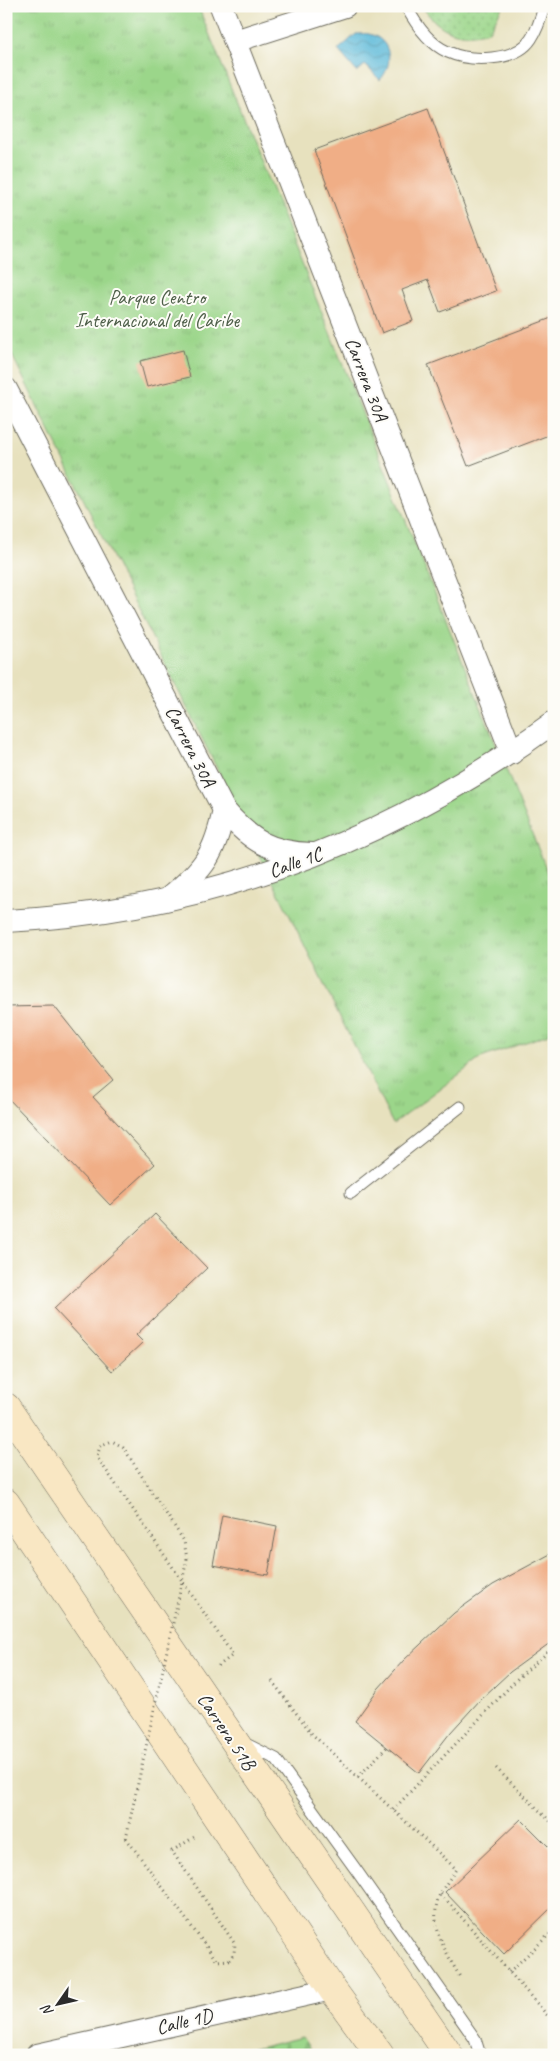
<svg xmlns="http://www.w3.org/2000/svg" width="560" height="2061" font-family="Caveat,sans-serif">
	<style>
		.grass { fill: url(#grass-dots); stroke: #63805a }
		.cemetery { fill: url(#cemetery-stones); stroke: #63805a }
		.park { fill: url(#park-tufts); stroke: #63805a }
		.water { fill: url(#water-waves); stroke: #427282 }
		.building { fill: #f0ae86 }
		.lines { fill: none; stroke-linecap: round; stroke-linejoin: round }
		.service-casing { stroke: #6d6b5e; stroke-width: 13 }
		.minor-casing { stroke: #6d6b5e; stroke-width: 24 }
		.secondary-casing { stroke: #6d6b5e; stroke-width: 29 }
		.path { stroke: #6d6b5e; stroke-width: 3; stroke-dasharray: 1 4; stroke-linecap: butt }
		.service { stroke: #fff; stroke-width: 11 }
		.minor { stroke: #fff; stroke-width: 22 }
		.secondary { stroke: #f9e7c3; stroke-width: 28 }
		.path-bridge { stroke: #6d6b5e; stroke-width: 3; stroke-dasharray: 1 4; stroke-linecap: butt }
		.labels { text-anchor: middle; stroke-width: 4; stroke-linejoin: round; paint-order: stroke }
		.park-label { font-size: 20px; fill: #4d5e48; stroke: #fdfcf7 }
		.street-label { font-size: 20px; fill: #2b2b2b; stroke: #fdfcf7 }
	</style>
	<defs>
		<pattern id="grass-dots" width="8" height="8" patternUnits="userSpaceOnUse" patternTransform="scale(1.25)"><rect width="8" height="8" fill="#9bd68a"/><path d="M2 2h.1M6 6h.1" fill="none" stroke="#86b877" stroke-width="1.8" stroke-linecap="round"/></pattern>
		<pattern id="cemetery-stones" width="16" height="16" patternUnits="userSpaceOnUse" patternTransform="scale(1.25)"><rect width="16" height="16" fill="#9bd68a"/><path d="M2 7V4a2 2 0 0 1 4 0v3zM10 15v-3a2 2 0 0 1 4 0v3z" fill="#86b877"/></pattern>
		<pattern id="park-tufts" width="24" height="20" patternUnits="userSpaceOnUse" patternTransform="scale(1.25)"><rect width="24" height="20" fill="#9bd68a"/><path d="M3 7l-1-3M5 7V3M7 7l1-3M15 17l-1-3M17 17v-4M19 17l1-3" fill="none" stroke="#86b877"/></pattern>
		<pattern id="water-waves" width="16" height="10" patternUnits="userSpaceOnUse" patternTransform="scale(1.25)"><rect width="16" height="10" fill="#59b8d8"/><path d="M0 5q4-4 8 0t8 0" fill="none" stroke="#4a96af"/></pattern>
	</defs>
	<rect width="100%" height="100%" fill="#fdfcf7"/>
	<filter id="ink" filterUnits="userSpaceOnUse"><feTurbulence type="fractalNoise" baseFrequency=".02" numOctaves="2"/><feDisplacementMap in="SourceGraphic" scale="10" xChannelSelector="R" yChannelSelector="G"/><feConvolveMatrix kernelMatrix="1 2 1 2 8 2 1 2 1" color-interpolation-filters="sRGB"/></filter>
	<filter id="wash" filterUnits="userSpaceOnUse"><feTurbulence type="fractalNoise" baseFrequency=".0096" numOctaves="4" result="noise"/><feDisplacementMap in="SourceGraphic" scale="20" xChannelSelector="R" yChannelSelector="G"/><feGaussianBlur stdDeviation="1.12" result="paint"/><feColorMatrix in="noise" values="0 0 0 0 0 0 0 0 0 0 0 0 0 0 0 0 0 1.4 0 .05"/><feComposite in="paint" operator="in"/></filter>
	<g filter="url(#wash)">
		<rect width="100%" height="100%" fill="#e7e1be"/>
		<path class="grass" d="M422,6H503L489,31C460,39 440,33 422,6Z"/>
		<polygon class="cemetery" points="302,2037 314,2055 229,2055"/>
		<polygon class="park" points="6,6 198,6 554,888 554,1032 481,1058 393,1124 6,343"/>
		<path class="water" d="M356,34C360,34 365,33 369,34C392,39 394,65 380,80L365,65L357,72L338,50Z"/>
		<g id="blocks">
			<g class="building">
				<polygon points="428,108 496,291 440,312 428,280 402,290 413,321 382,333 314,150"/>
				<polygon points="554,317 554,433 468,466 428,365"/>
				<polygon points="183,350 190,377 147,387 140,361"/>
				<polygon points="54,1006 113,1080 93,1097 155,1164 110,1205 6,1096 6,1007"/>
				<polygon points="155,1214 207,1268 136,1335 143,1342 112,1371 54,1309"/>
				<polygon points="222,1515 277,1526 268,1575 213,1565"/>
				<polygon points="554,1552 554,1640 510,1672 481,1699 450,1733 419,1773 355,1721 378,1689 404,1660 454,1613 493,1585"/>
				<polygon points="521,1819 554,1852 554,1905 504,1954 445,1892"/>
			</g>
		</g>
	</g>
	<g filter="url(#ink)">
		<use href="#blocks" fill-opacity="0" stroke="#6d6b5e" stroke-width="1"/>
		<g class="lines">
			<defs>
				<g id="service">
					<path d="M406,6C415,23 429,44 448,52C470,62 516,62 531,39C538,29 541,18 544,6"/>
					<polyline points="351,1193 460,1107"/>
					<polyline points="244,1743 276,1759 354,1867 475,2039 480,2055"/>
				</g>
				<g id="minor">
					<polyline points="221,6 512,753"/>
					<polyline points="235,41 345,6"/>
					<path d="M6,389L224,810C251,841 270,853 312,854"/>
					<path d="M170,897C204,869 215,854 224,810"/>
					<path d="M6,921C209,911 390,841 554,722"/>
					<polyline points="37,2055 332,1989"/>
				</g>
				<g id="secondary">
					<polyline points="6,1407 449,2055"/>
					<polyline points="6,1503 332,1989 380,2055"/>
				</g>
			</defs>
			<use href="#service" class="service-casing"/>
			<use href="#minor" class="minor-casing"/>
			<use href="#secondary" class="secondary-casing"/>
			<g class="path">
				<polyline points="187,1559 184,1541 123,1447 112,1441 100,1446 97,1457 233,1655 217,1667"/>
				<path d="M272,1681L312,1734L456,1869C450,1879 442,1888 438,1899C429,1928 448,1955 461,1979"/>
				<polyline points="496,1768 554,1825"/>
				<polyline points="358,1777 387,1747"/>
				<polyline points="393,1810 520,1676 554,1647"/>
				<polyline points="126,1838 217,1961 229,1960 234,1953 235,1944 172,1851 196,1836"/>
				<polyline points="441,1894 554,2023"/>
				<polyline points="509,1972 554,1930"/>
			</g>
			<use href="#service" class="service"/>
			<use href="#minor" class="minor"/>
			<use href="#secondary" class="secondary"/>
			<polyline class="path-bridge" points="126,1838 187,1559"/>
		</g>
	</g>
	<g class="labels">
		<g class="park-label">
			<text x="157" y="304">Parque Centro<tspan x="157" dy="23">Internacional del Caribe</tspan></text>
		</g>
		<g class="street-label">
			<text transform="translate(367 379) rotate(69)" y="7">Carrera 30A</text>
			<text transform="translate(191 746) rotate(63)" y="7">Carrera 30A</text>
			<text transform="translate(295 862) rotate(-20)" y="7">Calle 1C</text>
			<text transform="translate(227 1731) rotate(56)" y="7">Carrera 51B</text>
			<text transform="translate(184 2021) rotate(-13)" y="7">Calle 1D</text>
		</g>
	</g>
	<rect width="560" height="2061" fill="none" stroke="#fdfcf7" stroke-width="25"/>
	<g transform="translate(58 2004) rotate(236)" stroke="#fdfcf7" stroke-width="4" paint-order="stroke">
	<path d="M0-4L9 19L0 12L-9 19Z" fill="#2b2b2b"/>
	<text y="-8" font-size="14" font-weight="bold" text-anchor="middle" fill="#2b2b2b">N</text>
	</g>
</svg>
